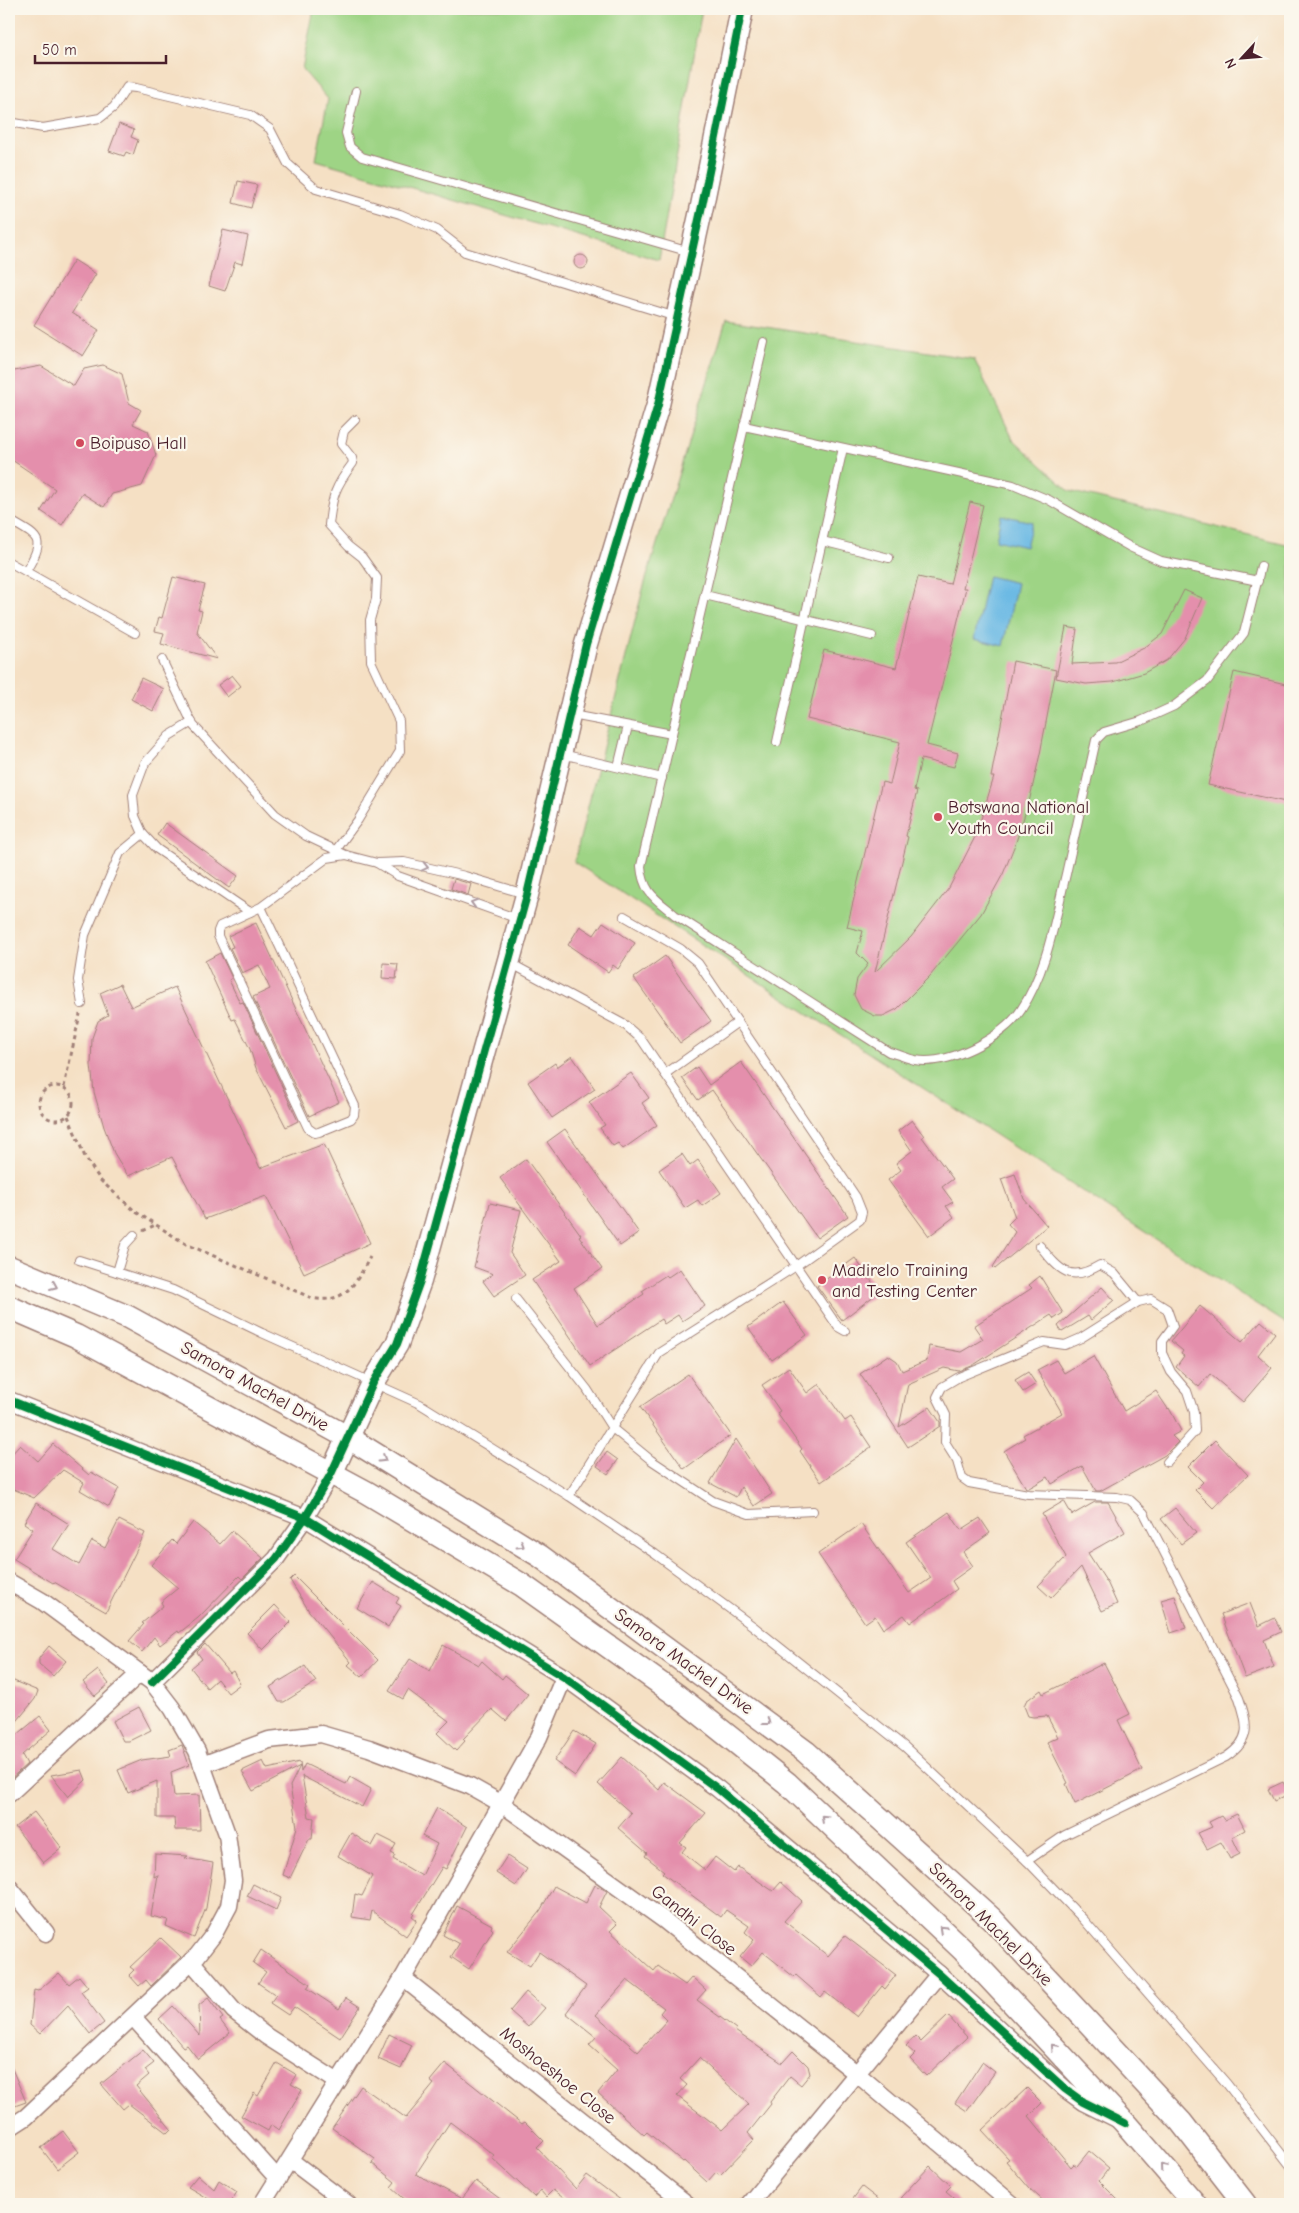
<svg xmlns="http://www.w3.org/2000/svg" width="1299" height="2213" font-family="'Comic Neue',sans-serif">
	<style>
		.green { fill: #9ed485; stroke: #747a58 }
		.water { fill: #6ab9e4; stroke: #5a6c88 }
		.building { fill: #e48fac; fill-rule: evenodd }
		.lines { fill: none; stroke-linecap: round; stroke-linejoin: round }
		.lane-casing { stroke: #a08078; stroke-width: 10 }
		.street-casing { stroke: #a08078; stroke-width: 19 }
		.secondary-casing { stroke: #a08078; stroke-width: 25 }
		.path { stroke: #a08078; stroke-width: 3; stroke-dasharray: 4 4; stroke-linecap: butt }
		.lane { stroke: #fff; stroke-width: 8 }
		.street { stroke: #fff; stroke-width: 16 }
		.secondary { stroke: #fff; stroke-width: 22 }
		.cycleway-casing { stroke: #fbf7ec; stroke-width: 11 }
		.cycleway { stroke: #00873e; stroke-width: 8 }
		.oneway { stroke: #ae9aa0 }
		.poi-dot { fill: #d1495b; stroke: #fbf7ec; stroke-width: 2 }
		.labels { text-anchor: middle; stroke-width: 4.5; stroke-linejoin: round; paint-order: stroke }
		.poi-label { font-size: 18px; fill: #4a1f2b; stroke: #fbf7ec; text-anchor: start }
		.street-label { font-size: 18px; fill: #4a1f2b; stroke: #fbf7ec }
	</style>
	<rect width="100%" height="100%" fill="#fbf7ec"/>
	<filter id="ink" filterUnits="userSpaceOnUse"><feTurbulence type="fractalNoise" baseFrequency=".02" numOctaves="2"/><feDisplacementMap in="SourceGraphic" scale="10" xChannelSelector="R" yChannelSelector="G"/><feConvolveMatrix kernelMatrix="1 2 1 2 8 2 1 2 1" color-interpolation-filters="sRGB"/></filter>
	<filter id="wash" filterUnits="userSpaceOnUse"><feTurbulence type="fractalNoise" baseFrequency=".0096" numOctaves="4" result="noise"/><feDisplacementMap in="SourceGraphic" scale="20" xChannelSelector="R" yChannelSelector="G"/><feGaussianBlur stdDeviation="1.12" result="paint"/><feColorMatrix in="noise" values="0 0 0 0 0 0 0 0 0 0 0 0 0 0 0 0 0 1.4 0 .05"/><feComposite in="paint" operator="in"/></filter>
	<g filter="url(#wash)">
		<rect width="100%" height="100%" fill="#f5e0c4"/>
		<g class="green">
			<polygon points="314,9 702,9 659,260 316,160 328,99 302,69"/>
			<polygon points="726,321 974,359 1013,439 1069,491 1290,545 1290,1326 574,862 643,589"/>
		</g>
		<g class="water">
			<polygon points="1001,515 1032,522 1026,547 996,540"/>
			<polygon points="988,576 1017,583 1003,646 974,639"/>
		</g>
		<g id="blocks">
			<g class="building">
				<polygon points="119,124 134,130 131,137 138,140 133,155 126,152 124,156 109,151"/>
				<polygon points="238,181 257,185 251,208 233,203"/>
				<polygon points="223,230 248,236 242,264 235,262 225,291 209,286"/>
				<circle cx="581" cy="262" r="7"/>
				<polygon points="74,260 96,274 72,313 99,330 83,356 34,325"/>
				<polygon points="103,365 122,374 129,403 141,410 133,424 148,431 156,455 142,486 112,494 104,507 82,493 62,525 41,511 55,489 9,458 9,372 41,366 74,386 84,369"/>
				<polygon points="970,502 983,505 963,588 966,588 927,745 958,753 954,767 921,759 914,790 917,791 906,836 908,837 875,972 911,937 949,888 976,835 994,777 991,777 1013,661 1056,670 1040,754 1030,798 1016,842 1003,874 981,914 930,976 897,1009 883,1016 875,1016 861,1009 854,995 857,979 868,964 857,953 863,931 847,927 882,782 890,784 900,742 807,719 824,650 896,668 918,577 950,584"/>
				<polygon points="173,577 205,585 198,610 202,611 197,632 217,659 161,644 164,633 155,631 159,617 162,618"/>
				<polygon points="1184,590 1202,598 1185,638 1167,660 1144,673 1113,682 1086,684 1056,678 1066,627 1077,629 1072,664 1115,662 1144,648 1162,634"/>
				<polygon points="1234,672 1290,685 1290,803 1208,785"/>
				<polygon points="232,675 241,686 227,697 218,685"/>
				<polygon points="141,678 164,689 153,711 131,699"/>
				<polygon points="165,823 238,876 229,888 157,835"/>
				<polygon points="454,879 471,884 468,895 451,889"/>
				<polygon points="603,922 635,943 618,969 613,965 608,972 568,945 580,926 594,935"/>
				<polygon points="256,923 339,1102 309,1116 253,997 270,989 259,965 242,973 230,948 233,947 228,936"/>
				<polygon points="220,953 232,978 229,980 240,1003 243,1002 298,1121 286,1127 256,1068 250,1049 235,1019 232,1020 205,961"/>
				<polygon points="665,956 711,1021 680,1043 634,978"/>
				<polygon points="383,963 398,964 396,979 382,978"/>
				<polygon points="120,984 131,1007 175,987 260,1168 324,1144 370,1243 304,1273 266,1196 205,1219 172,1157 128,1176 114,1153 104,1127 94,1092 91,1065 92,1038 98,1021 108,1015 100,993"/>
				<polygon points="572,1056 595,1089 552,1118 528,1082 555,1063 557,1067"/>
				<polygon points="741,1062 848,1216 817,1238 712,1090 698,1100 682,1078 697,1067 709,1085"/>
				<polygon points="631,1073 649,1098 642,1103 657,1125 623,1149 618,1143 613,1146 600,1128 605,1125 589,1102"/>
				<polygon points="912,1120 924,1136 922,1137 953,1179 942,1187 953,1202 946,1206 954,1217 929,1236 888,1180 901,1170 896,1163 912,1151 898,1131"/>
				<polygon points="565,1129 639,1233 620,1246 547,1142"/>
				<polygon points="682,1154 690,1166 698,1160 721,1193 702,1206 698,1200 685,1208 659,1170"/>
				<polygon points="526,1159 581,1235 579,1236 602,1269 574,1288 598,1325 644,1294 642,1291 666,1275 668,1277 680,1269 705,1306 682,1321 678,1315 664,1324 661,1319 590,1366 532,1280 561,1261 500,1178"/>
				<polygon points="1015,1174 1024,1199 1047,1226 995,1269 993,1267 1015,1232 1008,1224 1015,1217 1001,1179"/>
				<polygon points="490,1203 521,1210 510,1253 525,1275 494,1296 483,1281 493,1274 474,1267"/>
				<polygon points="855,1258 879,1292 842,1320 817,1286"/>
				<polygon points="1040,1276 1063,1313 1054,1319 1051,1315 972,1366 959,1371 944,1368 908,1384 899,1427 930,1407 940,1422 940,1426 908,1447 860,1374 888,1355 897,1361 902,1371 927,1360 929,1346 961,1352 983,1339 974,1326 1032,1288 1029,1285"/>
				<polygon points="1102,1287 1114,1300 1091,1320 1088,1316 1062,1332 1058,1326"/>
				<polygon points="783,1302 807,1335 772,1360 748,1327"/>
				<polygon points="1200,1306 1242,1342 1261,1321 1275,1333 1258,1355 1272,1368 1243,1402 1210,1374 1199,1387 1176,1367 1184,1356 1181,1354 1183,1351 1171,1341"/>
				<polygon points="1093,1356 1124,1411 1156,1391 1168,1409 1169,1408 1181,1431 1172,1436 1178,1442 1165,1455 1100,1491 1096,1491 1082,1466 1052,1484 1048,1477 1029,1488 1026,1488 1004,1451 1025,1438 1023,1435 1062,1413 1037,1370 1056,1360 1064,1373"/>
				<polygon points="789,1367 807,1393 819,1384 845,1421 851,1417 871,1447 821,1482 800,1451 802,1449 777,1413 780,1411 762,1385"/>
				<polygon points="1028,1372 1036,1384 1023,1392 1015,1380"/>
				<polygon points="688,1374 731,1435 684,1469 640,1407"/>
				<polygon points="736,1439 772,1494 754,1506 741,1487 736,1497 710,1483"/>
				<polygon points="1215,1440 1248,1475 1213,1508 1195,1490 1203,1482 1188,1467"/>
				<polygon points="53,1444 89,1475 91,1472 119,1488 109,1507 80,1490 84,1483 63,1470 34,1498 9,1487 9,1457 20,1445 38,1461"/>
				<polygon points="607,1452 618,1460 608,1474 597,1466"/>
				<polygon points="1064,1501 1072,1515 1095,1502 1108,1502 1125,1532 1088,1553 1108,1584 1117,1604 1102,1611 1081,1567 1051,1598 1038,1586 1066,1557 1042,1514"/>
				<polygon points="36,1503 69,1524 53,1549 79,1565 92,1541 105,1548 119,1520 145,1533 106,1612 54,1582 53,1583 14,1559 33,1529 24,1523"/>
				<polygon points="1175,1508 1196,1533 1181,1544 1161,1519"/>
				<polygon points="949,1512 961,1530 980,1518 990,1533 963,1552 973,1566 952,1581 957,1589 910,1623 904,1615 883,1629 875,1616 865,1623 818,1554 861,1524 909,1593 931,1578 906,1542"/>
				<polygon points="193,1522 220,1544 232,1531 263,1558 242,1579 239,1576 198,1618 179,1633 178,1631 160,1645 154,1637 142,1652 129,1641 144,1624 142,1623 163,1606 161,1602 178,1588 151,1565 172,1540 176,1544"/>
				<polygon points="294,1576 378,1660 362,1677 348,1665 351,1662 309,1611 290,1580"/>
				<polygon points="373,1582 399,1598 396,1603 401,1606 388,1627 357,1608"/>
				<polygon points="1175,1596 1186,1628 1171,1633 1161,1600"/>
				<polygon points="1250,1603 1259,1626 1275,1618 1281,1632 1264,1640 1274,1667 1245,1678 1221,1614"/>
				<polygon points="275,1605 291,1622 263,1650 247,1633"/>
				<polygon points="205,1644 230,1673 233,1671 240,1684 228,1693 217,1679 207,1688 191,1668 202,1659 197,1652"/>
				<polygon points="443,1645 479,1665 482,1661 502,1679 505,1675 528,1694 506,1721 492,1709 463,1739 465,1741 456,1751 437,1733 449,1721 408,1690 403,1699 389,1691 410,1659 430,1671"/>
				<polygon points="49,1646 66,1661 53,1676 39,1664 39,1658"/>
				<polygon points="1104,1663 1130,1714 1118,1720 1142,1770 1075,1804 1066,1784 1068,1783 1047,1742 1058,1737 1047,1716 1033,1717 1028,1716 1024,1706 1026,1701 1041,1690 1043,1694"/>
				<polygon points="305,1666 316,1682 284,1702 279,1702 270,1687"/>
				<polygon points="98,1670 109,1684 95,1696 83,1682"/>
				<polygon points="9,1679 38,1691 35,1699 9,1731"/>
				<polygon points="139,1707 151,1730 129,1741 123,1741 113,1721"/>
				<polygon points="40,1716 51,1730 22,1755 27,1764 9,1780 9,1734 12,1739"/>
				<polygon points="574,1731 596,1744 575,1776 554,1761"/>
				<polygon points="182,1745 189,1765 171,1772 174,1796 199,1795 200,1830 175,1830 174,1818 157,1818 157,1781 128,1793 118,1770 142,1760 171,1756 169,1750"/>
				<polygon points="622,1757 659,1790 664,1782 706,1813 680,1843 686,1847 682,1852 705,1870 715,1857 734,1872 738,1867 773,1891 781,1882 802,1901 784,1921 828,1956 845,1936 896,1975 885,1989 882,1986 857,2017 825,1992 821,1997 796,1975 794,1977 763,1952 751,1966 740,1957 754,1940 745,1932 749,1926 726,1910 721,1917 662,1873 664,1871 645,1856 647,1853 618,1828 631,1813 598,1784"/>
				<polygon points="263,1761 267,1769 300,1762 301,1772 305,1764 346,1784 350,1777 371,1789 362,1807 302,1776 309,1817 314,1818 312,1839 309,1839 290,1878 283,1875 297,1827 290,1786 300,1766 253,1791 242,1771"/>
				<polygon points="82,1770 86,1780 68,1797 51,1775"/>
				<polygon points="1283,1782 1289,1794 1274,1801 1268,1789"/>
				<polygon points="437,1808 467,1827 446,1869 442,1867 412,1916 417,1920 406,1936 372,1911 370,1920 352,1917 355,1894 362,1896 372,1876 338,1856 351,1833 372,1846 378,1835 396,1844 391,1853 395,1855 393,1859 422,1876 437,1844 422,1836"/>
				<polygon points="34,1812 62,1848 43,1863 15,1827"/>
				<polygon points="1237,1814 1245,1830 1232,1837 1240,1854 1230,1859 1221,1842 1207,1849 1198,1833 1212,1827 1209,1822 1221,1816 1224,1820"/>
				<polygon points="155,1854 188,1856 185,1858 213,1863 206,1908 194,1938 166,1926 168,1920 151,1916 158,1875 154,1877"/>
				<polygon points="507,1856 527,1869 516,1886 496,1873"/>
				<polygon points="253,1884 281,1898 276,1910 247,1896"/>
				<path d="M595,1885L607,1891L599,1907L617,1924L610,1931L654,1971L658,1966L685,1985L692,1977L706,1990L697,2000L736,2029L735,2031L782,2063L793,2051L808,2066L810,2074L801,2085L790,2076L770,2102L771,2104L748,2133L754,2140L720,2175L716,2172L707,2182L684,2161L683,2162L647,2132L644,2135L598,2093L617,2070L589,2045L596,2037L566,2013L586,1986L539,1952L530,1966L507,1952L540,1911L554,1886L586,1903ZM627,1980L664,2008L660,2013L667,2020L638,2052L596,2015ZM699,2058L749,2104L722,2130L677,2096L687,2085L680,2079Z"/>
				<polygon points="457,1906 492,1925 491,1928 493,1930 469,1969 451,1957 459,1944 443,1935"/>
				<polygon points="161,1938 181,1957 151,1986 146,1980 139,1986 129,1975 134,1970 130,1967"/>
				<polygon points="261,1950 310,1984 307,1988 339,2009 346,1998 360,2007 340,2038 294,2007 288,2015 270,2003 276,1995 258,1983 266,1972 253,1963"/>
				<polygon points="59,1973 69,1984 79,1976 88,1987 81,1992 104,2023 90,2034 68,2005 40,2034 30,2025 34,1990 38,1991"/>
				<polygon points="526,1992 545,2008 528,2027 510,2011"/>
				<polygon points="208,1998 223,2018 220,2020 230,2033 198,2059 187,2045 183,2047 159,2019 173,2006 200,2036 199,2005"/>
				<polygon points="948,2016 967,2037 926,2076 910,2059 915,2054 906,2046 915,2036 921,2042"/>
				<polygon points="389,2034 412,2045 401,2069 378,2059"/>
				<polygon points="143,2050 154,2063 145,2070 149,2075 136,2086 171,2129 167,2133 129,2104 123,2109 101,2084"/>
				<polygon points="982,2062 995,2072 967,2111 955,2103"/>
				<polygon points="277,2063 297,2075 291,2084 302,2090 279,2130 271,2125 268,2131 241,2116 254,2093 258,2096"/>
				<polygon points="445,2063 522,2124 525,2122 544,2141 537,2148 576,2189 587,2175 626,2204 565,2204 567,2201 553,2190 546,2197 540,2190 534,2197 492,2158 494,2155 450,2122 416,2174 462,2199 476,2181 507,2204 410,2204 391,2187 395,2182 372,2163 375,2159 332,2128 361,2086 406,2118 434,2084 430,2081"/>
				<polygon points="10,2064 26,2102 9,2108 9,2065"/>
				<polygon points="1027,2088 1042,2103 1029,2116 1071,2167 1074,2164 1077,2166 1089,2151 1109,2168 1099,2181 1122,2204 1047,2204 1030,2189 1006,2161 1009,2159 982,2130"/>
				<polygon points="63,2131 79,2152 57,2169 41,2148"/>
				<polygon points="930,2166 951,2186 946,2191 961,2204 909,2204 901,2197"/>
				<polygon points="198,2175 214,2189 219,2180 237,2192 230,2203 231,2204 217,2204 188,2187"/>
				<polygon points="862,2187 884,2204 849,2204"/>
			</g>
		</g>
	</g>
	<g filter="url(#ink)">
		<use href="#blocks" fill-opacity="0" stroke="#a08078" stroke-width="1"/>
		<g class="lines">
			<defs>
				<g id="lane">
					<polyline points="356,91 346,133 350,147 362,157 690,252"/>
					<polyline points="9,122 43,128 100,118 114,107 127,87 136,88 250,115 270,129 288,164 316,189 400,214 437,230 465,252 676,317"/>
					<path d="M764,342L641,866C643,893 656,899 675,915L889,1052C898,1054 906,1058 915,1060C948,1066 1003,1038 1021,1010C1047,971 1055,919 1066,874C1076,829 1086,785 1096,740L1104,732L1141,721L1174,706L1207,681L1244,633L1261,566"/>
					<polyline points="744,426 1013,485 1049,500 1130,547 1161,561 1258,581"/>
					<path d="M9,520C40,538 46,538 26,571"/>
					<polyline points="822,541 889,558"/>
					<polyline points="9,562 135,633"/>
					<polyline points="705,595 872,636"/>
					<polyline points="162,660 193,725 275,814 306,836 346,855 377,863 404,862 465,876 525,894"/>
					<polyline points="572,715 672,734"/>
					<polyline points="192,722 169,736 145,763 133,795 135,816 143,834 157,849 250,912"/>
					<polyline points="777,742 843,448"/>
					<polyline points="562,754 662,778"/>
					<polyline points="618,767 628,726"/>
					<path d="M336,850L358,820L400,751L399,721L371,661L370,620L376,599L377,578L362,557L348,546L329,525C332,496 335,487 353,463L352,458L341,444L344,431L355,420"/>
					<polyline points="377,863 398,876 518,919"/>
					<polyline points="261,907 355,1106 354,1115 351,1119 319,1132 315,1133 308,1128 218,936 218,931 220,926 261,907 327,858 346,855"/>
					<polyline points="510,963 625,1025 641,1039 838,1327 845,1331"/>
					<polyline points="82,1004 78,980 85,935 120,853 143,834"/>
					<polyline points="665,1074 738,1022"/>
					<path d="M1040,1246C1060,1271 1070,1283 1100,1265L1114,1273L1138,1302"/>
					<polyline points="79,1260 173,1290 262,1333 420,1404 569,1496 655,1554 753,1626 905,1747 1027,1861 1084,1920 1227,2084 1290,2165"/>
					<polyline points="117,1272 125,1245 134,1235"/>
					<polyline points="516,1299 587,1389 612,1428 651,1460 713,1501 749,1514 813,1511"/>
					<polyline points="569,1496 659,1353 796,1266 860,1220 862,1212 856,1197 698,963 681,949 624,916"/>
					<path d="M1027,1861L1065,1835L1226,1757C1252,1740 1248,1724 1239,1698L1144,1513L1130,1500L1117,1497L1028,1494L969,1483L962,1478L957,1461L945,1442L946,1415L937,1397L942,1387L959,1377L1044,1342L1065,1345L1081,1338L1138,1302L1151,1299L1167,1309L1173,1326L1162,1341V1353L1171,1372L1187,1391L1194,1412L1195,1431L1167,1462"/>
				</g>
				<g id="street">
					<polyline points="9,1400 305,1518 564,1677 718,1789 939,1974 1065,2089 1083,2102 1115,2118"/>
					<polyline points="9,1582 42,1601 152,1682 172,1708 197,1751 227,1834 233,1880 229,1906 214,1934 197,1956 26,2117 9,2128"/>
					<polyline points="152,1682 276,1559 305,1518 331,1474"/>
					<polyline points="202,1765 269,1740 321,1734 369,1748 470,1786 502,1804 664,1920 856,2073 1012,2204"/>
					<polyline points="9,1794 140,1673"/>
					<polyline points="9,1887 46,1933"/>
					<polyline points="191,1961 234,2011 266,2036 338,2082"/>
					<polyline points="403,1978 687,2204"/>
					<polyline points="133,2017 278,2179"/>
					<polyline points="290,2160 348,2204"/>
					<polyline points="262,2204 403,1978 539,1737 564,1677"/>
					<polyline points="749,2204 939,1974"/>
				</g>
				<g id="secondary">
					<polyline points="9,1267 128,1317 349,1438 540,1556 806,1752 992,1919 1181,2122 1245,2204"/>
					<polyline points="9,1307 76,1336 366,1492 522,1585 678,1696 787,1783 963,1950 1125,2123 1195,2204"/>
					<polyline points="331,1474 373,1383 397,1344 420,1281 527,895 586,644 658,405 702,206 742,9"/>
				</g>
			</defs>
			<use href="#lane" class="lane-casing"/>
			<use href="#street" class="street-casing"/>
			<use href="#secondary" class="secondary-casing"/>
			<g class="path">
				<circle cx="56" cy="1103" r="17"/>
				<polyline points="64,1087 80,1014"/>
				<path d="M68,1116L85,1157L101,1181L136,1212L186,1244L312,1298C345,1305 356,1283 370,1257"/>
				<polyline points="143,1231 155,1225"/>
			</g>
			<use href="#lane" class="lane"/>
			<use href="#street" class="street"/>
			<use href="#secondary" class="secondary"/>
			<defs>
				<g id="cycleway">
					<polyline points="9,1400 305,1518 564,1677 718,1789 939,1974 1065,2089 1083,2102 1125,2123"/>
					<polyline points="152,1682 276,1559 305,1518 331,1474 373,1383 397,1344 420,1281 527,895 586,644 658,405 702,206 742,9"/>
				</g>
			</defs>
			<use href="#cycleway" class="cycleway-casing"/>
			<use href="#cycleway" class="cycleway"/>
		</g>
		<defs><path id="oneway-chevron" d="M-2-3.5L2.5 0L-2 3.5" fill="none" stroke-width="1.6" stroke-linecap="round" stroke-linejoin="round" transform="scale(1.25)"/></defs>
		<g class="oneway">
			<use href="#oneway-chevron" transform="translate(425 867) rotate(13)"/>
			<use href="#oneway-chevron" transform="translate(474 903) rotate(-163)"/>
			<use href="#oneway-chevron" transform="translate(54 1286) rotate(23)"/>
			<use href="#oneway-chevron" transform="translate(383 1459) rotate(32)"/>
			<use href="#oneway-chevron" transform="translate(521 1545) rotate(32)"/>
			<use href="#oneway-chevron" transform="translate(767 1722) rotate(37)"/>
			<use href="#oneway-chevron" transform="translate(824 1818) rotate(-137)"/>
			<use href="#oneway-chevron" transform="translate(942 1929) rotate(-137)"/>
			<use href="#oneway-chevron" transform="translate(1054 2047) rotate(-133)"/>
			<use href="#oneway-chevron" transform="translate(1163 2167) rotate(-130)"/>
		</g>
	</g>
	<g class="poi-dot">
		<circle cx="80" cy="443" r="5"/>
		<circle cx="938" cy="817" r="5"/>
		<circle cx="822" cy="1280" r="5"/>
	</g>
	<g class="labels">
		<g class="poi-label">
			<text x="90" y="449">Boipuso Hall</text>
			<text x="948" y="813">Botswana National<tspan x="948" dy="21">Youth Council</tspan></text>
			<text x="832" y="1276">Madirelo Training<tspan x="832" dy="21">and Testing Center</tspan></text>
		</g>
		<g class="street-label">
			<text transform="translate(255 1386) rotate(29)" y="6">Samora Machel Drive</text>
			<text transform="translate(684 1661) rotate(36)" y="6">Samora Machel Drive</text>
			<text transform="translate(694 1920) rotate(38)" y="6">Gandhi Close</text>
			<text transform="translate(991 1924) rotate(45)" y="6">Samora Machel Drive</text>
			<text transform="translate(558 2075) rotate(39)" y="6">Moshoeshoe Close</text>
		</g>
	</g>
	<rect width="1299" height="2213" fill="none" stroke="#fbf7ec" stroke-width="30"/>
	<g transform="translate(1242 58) rotate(244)" stroke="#fbf7ec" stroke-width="4" paint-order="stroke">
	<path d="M0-4L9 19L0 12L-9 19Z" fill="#4a1f2b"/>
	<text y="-8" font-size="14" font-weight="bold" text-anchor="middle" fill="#4a1f2b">N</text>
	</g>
	<path d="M35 55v8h131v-8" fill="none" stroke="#4a1f2b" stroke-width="2.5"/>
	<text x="42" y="55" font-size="15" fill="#4a1f2b" stroke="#fbf7ec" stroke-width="4" paint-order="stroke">50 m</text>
</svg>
